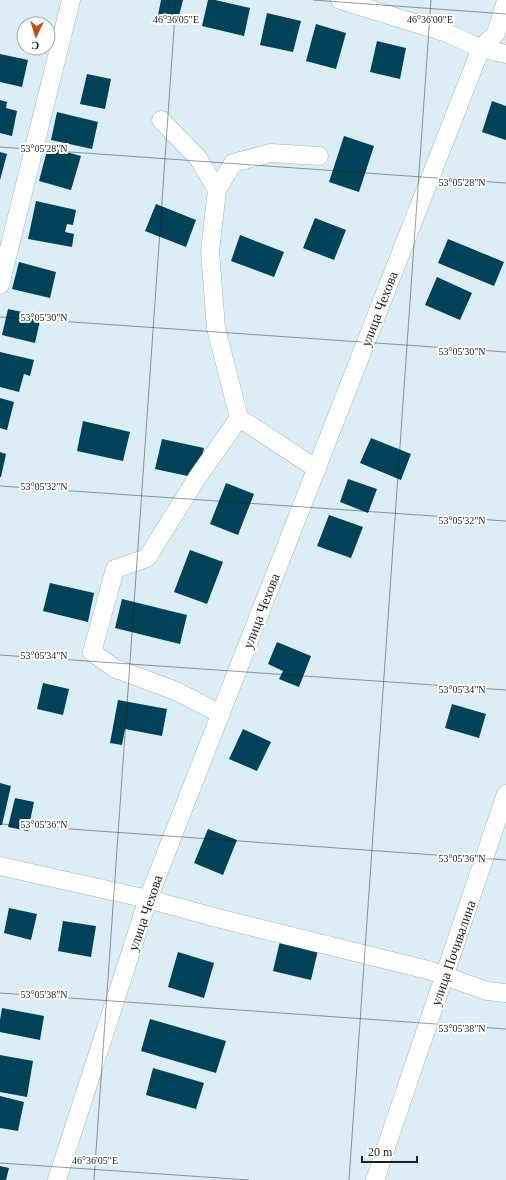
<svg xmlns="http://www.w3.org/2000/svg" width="506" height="1180" font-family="'Times New Roman',serif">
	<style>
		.building { fill: #004257 }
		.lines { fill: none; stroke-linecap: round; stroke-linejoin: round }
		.minor-casing { stroke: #a2b4bc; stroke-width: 19 }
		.minor { stroke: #fff; stroke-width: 18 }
		.ticks { fill: none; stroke: #1a2124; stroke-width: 1; stroke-opacity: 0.45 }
		.labels { text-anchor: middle; stroke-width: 4; stroke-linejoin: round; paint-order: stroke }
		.street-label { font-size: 14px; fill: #1a2124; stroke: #fff }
		.ticks-label { font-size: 10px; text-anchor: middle; fill: #1a2124; stroke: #fff; stroke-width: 4; stroke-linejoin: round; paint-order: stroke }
	</style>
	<rect width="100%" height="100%" fill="#dbeef6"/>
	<g class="building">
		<polygon points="161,0 183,0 178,20 158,15"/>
		<polygon points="208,0 215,0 250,8 244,36 202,26"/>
		<polygon points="267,13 301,21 293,52 260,45"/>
		<polygon points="316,24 346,33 336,69 306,61"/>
		<polygon points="377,41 406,48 400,79 370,72"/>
		<polygon points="0,54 28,60 22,87 0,82"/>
		<polygon points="87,74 111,79 105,109 80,104"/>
		<polygon points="0,100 7,102 6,108 17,111 12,136 0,133"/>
		<polygon points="492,101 506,106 506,140 482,132"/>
		<polygon points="57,112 98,122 92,149 51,140"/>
		<polygon points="344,136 374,146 359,192 329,182"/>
		<polygon points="48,147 81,156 71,190 39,181"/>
		<polygon points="0,152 7,154 0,180"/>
		<polygon points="36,201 76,210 73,225 67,224 65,232 74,234 72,247 28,239"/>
		<polygon points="156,204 196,220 186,247 145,231"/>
		<polygon points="315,218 346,230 334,260 303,248"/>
		<polygon points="240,235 284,252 274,277 231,261"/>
		<polygon points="448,239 504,262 494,286 438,263"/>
		<polygon points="19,262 56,272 50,298 12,289"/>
		<polygon points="437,277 472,293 460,320 425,305"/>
		<polygon points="8,309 41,316 35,343 2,335"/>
		<polygon points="0,352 34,360 30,376 24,374 19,392 0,387"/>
		<polygon points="0,398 14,402 7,430 0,428"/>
		<polygon points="83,421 130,432 123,461 77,451"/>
		<polygon points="371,438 411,454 401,480 360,463"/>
		<polygon points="162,439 204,448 197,478 155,469"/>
		<polygon points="0,452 6,454 1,477 0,477"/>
		<polygon points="348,479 377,489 368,513 340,502"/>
		<polygon points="226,483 254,494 238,535 210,524"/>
		<polygon points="329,515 363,527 351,558 317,546"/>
		<polygon points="190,550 223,562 207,604 174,592"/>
		<polygon points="50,583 94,593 88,622 43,611"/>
		<polygon points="122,599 187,615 180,644 115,628"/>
		<polygon points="277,642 311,656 299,687 279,679 283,671 268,664"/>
		<polygon points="43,683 69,689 63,715 37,709"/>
		<polygon points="118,700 167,709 162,736 125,729 122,745 110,743"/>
		<polygon points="452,704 486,714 479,738 445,728"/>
		<polygon points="243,729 271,742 257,771 229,759"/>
		<polygon points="0,783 11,786 2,825 0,825"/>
		<polygon points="15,798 34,802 28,831 8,827"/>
		<polygon points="208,829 237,840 223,875 194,863"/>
		<polygon points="9,908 37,914 31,940 4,933"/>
		<polygon points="63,921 96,926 91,957 58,951"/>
		<polygon points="280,941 318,950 311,980 273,971"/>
		<polygon points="178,952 214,963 204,998 168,987"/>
		<polygon points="2,1008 44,1016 40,1040 0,1032 0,1020"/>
		<polygon points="150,1019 226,1041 216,1073 141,1051"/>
		<polygon points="0,1055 33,1061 27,1097 0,1092"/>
		<polygon points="153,1068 204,1083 196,1109 146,1095"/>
		<polygon points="0,1096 24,1102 18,1131 0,1128"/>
		<polygon points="0,1166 9,1168 6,1180 0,1180"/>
	</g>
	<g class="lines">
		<defs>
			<g id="minor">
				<polyline points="340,0 447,33 477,47 506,54"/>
				<polyline points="161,120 198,158 217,190"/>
				<polyline points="0,285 71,0"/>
				<polyline points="239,418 216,328 210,251 217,190 233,163 271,153 319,156"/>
				<polyline points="221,714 176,691 114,668 92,652 115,569 147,558 197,478 239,418 317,469"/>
				<polyline points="0,866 148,899 217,918 428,970 487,991 506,993"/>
				<polyline points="57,1180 148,899 481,48 496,33 506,1"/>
				<polyline points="375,1180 506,794"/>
			</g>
		</defs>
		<use href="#minor" class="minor-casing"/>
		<use href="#minor" class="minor"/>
	</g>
	<path class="ticks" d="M313,0L506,14M0,147L506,183M0,317L506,352M0,486L506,521M0,655L506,690M0,824L506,860M0,993L506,1029M0,1163L249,1180M94,1180L176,0M349,1180L431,0"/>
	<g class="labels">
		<g class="street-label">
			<text transform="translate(379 309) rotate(-69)" y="5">улица Чехова</text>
			<text transform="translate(261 611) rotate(-69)" y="5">улица Чехова</text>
			<text transform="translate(145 913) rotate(-71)" y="5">улица Чехова</text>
			<text transform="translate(453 953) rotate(-71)" y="5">улица Почивалина</text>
		</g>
	</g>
	<g class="ticks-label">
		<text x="176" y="23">46°36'05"E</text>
		<text x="430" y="23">46°36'00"E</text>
		<text x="44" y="152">53°05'28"N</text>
		<text x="462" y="186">53°05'28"N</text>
		<text x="44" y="321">53°05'30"N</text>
		<text x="462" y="355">53°05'30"N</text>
		<text x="44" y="490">53°05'32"N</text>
		<text x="462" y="524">53°05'32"N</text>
		<text x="44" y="659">53°05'34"N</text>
		<text x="462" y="693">53°05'34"N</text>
		<text x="44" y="828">53°05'36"N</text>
		<text x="462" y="862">53°05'36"N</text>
		<text x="44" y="998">53°05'38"N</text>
		<text x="462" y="1032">53°05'38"N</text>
		<text x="95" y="1164">46°36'05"E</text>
	</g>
	<g transform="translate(36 36) rotate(184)"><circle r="19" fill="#ffffff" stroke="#a3a6a7"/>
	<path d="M0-3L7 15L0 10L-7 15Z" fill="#b6531a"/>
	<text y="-6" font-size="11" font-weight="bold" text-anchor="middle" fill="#1a2124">С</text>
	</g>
	<path d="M362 1156v6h55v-6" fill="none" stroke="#1a2124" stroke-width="2"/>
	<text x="368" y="1156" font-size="12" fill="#1a2124" stroke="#ffffff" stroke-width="3" paint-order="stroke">20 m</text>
</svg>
